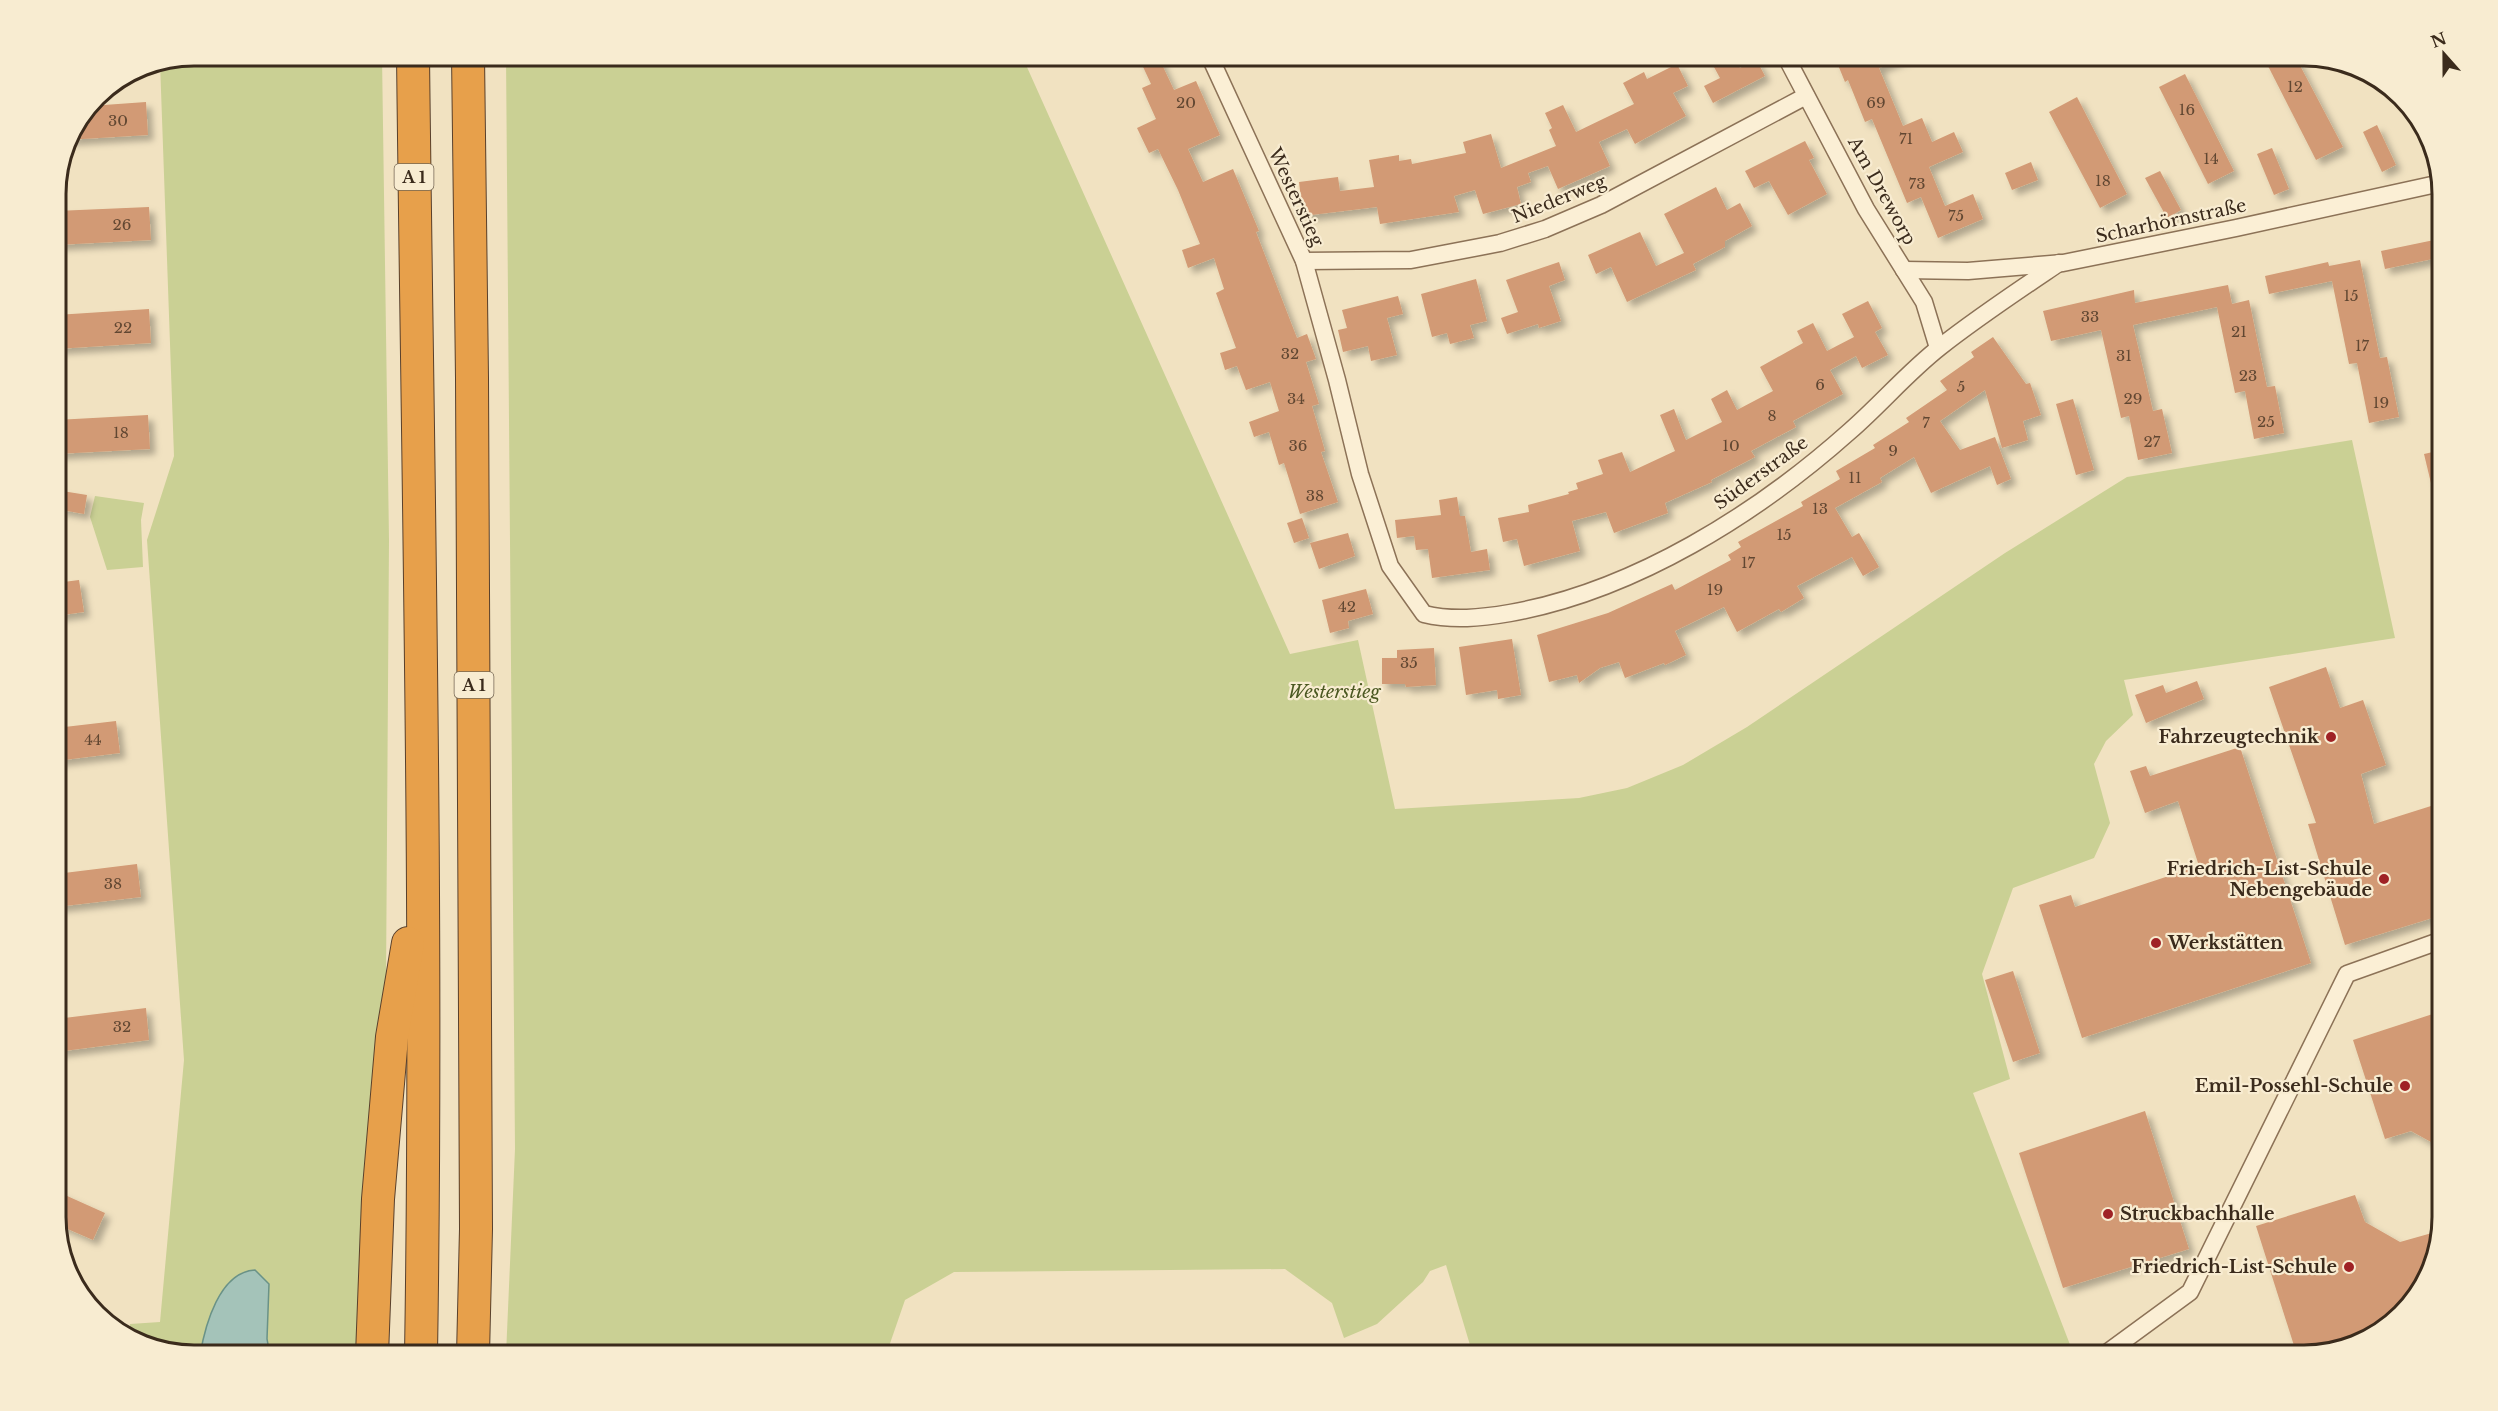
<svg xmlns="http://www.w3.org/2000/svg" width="2498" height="1411" font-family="'Libre Baskerville',serif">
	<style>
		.green { fill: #cad094 }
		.water { fill: #a4c3b9; stroke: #6a9287; stroke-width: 1.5 }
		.building { fill: #d29a74; filter: url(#shadow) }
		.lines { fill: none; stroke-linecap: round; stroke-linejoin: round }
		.minor-casing { stroke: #8c7257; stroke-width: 19 }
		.motorway-casing { stroke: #59402c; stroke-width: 34 }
		.minor { stroke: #fbefd5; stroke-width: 16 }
		.motorway { stroke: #e7a04b; stroke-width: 32 }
		.poi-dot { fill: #9f2225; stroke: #f8ecd1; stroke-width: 2 }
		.labels { text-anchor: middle; stroke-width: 4.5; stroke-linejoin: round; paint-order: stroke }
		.number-label { font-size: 15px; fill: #614732 }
		.shield { fill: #f8ecd1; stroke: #746552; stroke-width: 1.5 }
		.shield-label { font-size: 16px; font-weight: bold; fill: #3b2b1c }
		.street-label { font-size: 18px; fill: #3b2b1c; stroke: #f8ecd1 }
		.park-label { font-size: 18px; font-style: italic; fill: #4b5821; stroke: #f8ecd1 }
		.poi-label { font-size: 18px; font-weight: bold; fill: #3b2b1c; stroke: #f8ecd1; text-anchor: end }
		.rim { fill: none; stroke: #3b2b1c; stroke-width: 3 }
	</style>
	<defs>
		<filter id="shadow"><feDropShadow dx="5.5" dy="5.5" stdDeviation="3" flood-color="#0004"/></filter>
	</defs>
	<rect width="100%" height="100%" fill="#f1e2c1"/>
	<g class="green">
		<polygon points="194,55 382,56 389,540 386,982 362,1355 194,1355 129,1338 130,1324 160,1322 184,1060 147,540 174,456 160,62"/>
		<polygon points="506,56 1022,56 1290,654 1358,640 1395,809 1579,798 1627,788 1683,765 1747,727 2005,553 2127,477 2352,440 2395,638 2124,680 2133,715 2106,741 2094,764 2110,823 2094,858 2013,888 1982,974 2010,1079 1973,1093 2074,1355 1473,1355 1446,1265 1430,1271 1423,1282 1377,1324 1344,1338 1332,1303 1285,1269 954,1272 905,1300 886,1355 506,1355 515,1149"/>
		<polygon points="95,496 144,503 141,520 143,567 107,570 90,517"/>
	</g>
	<path class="water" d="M255,1270L269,1284L267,1339L270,1355H200C205,1326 219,1272 255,1270Z"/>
	<g class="building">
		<polygon points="1138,56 1158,56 1174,90 1196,81 1220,135 1188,149 1203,182 1233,169 1259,231 1256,232 1297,338 1307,334 1316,359 1306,362 1319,404 1312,406 1325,451 1321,452 1338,502 1300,514 1284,463 1279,465 1269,432 1254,437 1249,422 1279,411 1270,382 1246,390 1237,366 1225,370 1220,353 1236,348 1216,293 1224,289 1214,258 1188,268 1182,250 1200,244 1178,190 1158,149 1149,153 1137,128 1156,119 1142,88 1151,84"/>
		<polygon points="1708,56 1733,56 1740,68 1756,59 1765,76 1713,103 1704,86 1720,78"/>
		<polygon points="1847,56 1908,56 1879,68 1903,126 1922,118 1932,142 1954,132 1963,152 1929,167 1945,206 1973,194 1983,219 1938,238 1921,197 1907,203 1872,119 1865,122 1848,80 1845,82 1836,60"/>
		<polygon points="2284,56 2295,56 2343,147 2316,160 2267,64"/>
		<polygon points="1677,64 1688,86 1673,93 1686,116 1635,144 1627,129 1599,142 1610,166 1558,189 1548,166 1528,173 1531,182 1517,187 1521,204 1483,214 1475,190 1454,196 1459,212 1380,224 1377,207 1303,216 1299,182 1338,177 1340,191 1374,187 1369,160 1399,155 1399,161 1411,159 1412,164 1466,153 1463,142 1491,134 1501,168 1556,146 1549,130 1552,128 1545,113 1563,105 1576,132 1634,104 1623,83 1644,72 1647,79"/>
		<polygon points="2185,74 2234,171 2208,184 2159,87"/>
		<polygon points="2077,97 2127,194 2100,208 2049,112"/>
		<polygon points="146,102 148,135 66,140 90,106"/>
		<polygon points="2377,125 2396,165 2382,172 2363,132"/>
		<polygon points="1805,141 1814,158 1809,160 1827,194 1788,215 1769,181 1754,188 1745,171"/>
		<polygon points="2272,148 2289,189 2274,195 2257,154"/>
		<polygon points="2031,162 2038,180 2012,190 2005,173"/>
		<polygon points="2160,171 2181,210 2167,218 2145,178"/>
		<polygon points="1716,187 1727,210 1740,203 1752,226 1725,241 1725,247 1693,264 1696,270 1627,302 1611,267 1596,274 1588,255 1640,232 1656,266 1684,253 1664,214"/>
		<polygon points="149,207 151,240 56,245 56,211"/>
		<polygon points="2439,239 2442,257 2385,269 2381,251"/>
		<polygon points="2360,260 2380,358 2387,357 2399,417 2369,423 2357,363 2349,364 2332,281 2269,294 2265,276 2328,262 2330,269 2329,266"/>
		<polygon points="1559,262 1565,280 1549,286 1561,321 1539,328 1538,324 1507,334 1501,318 1518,312 1506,280"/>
		<polygon points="1476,279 1487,321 1470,325 1474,338 1450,344 1447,333 1432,337 1421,294"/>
		<polygon points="2228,285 2232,304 2249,300 2267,387 2275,386 2284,433 2254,439 2245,391 2235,393 2217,307 2133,325 2153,411 2162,409 2172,453 2138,460 2129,416 2121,418 2101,330 2051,341 2043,311 2134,290 2135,303"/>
		<polygon points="1398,296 1403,314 1387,318 1397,355 1371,361 1368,346 1343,352 1338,330 1347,328 1342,310"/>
		<polygon points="1868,301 1882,328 1875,332 1888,355 1862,368 1856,356 1830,370 1843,394 1793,421 1796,427 1751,451 1755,457 1711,480 1712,482 1665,503 1668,513 1614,533 1606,512 1572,521 1580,551 1524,566 1517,539 1503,542 1498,518 1529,512 1528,505 1569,494 1568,492 1578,489 1576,483 1603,474 1598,460 1622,452 1630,472 1675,451 1660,415 1674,409 1686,440 1722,422 1711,399 1727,390 1737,410 1773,391 1760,367 1803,343 1797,331 1813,323 1827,351 1854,337 1842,314"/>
		<polygon points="149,309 151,343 56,349 56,315"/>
		<polygon points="1993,337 2026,384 2030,383 2041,415 2023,421 2028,440 2002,448 1985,390 1940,421 1960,450 1995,437 2011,479 1997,485 1990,466 1931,493 1914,457 1880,478 1882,482 1835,508 1852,537 1859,533 1879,567 1863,576 1852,557 1797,586 1804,598 1781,612 1779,609 1737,632 1724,607 1675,631 1686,655 1665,665 1664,663 1625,678 1619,662 1600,668 1579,683 1577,675 1549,682 1537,635 1608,613 1672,584 1675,590 1731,560 1728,555 1741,547 1738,542 1803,506 1801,502 1840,479 1836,471 1875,448 1873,445 1909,422 1906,418 1947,390 1940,381 1974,357 1971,352"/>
		<polygon points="2073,399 2094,470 2076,475 2056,404"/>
		<polygon points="148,415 150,449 56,454 56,420"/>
		<polygon points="2442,450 2442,503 2436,504 2424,454"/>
		<polygon points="56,490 87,495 84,514 56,509"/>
		<polygon points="1457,497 1460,516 1465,516 1471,552 1487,549 1490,570 1432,578 1428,549 1416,550 1414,536 1397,538 1395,520 1441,515 1439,500"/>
		<polygon points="1302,518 1309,538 1294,543 1287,523"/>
		<polygon points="1348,533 1355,556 1319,569 1310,543"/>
		<polygon points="79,580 84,612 56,616 56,583"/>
		<polygon points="1366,589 1373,614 1348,621 1349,628 1330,633 1322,600"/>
		<polygon points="1512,639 1521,695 1498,699 1497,690 1466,695 1459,647"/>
		<polygon points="1434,648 1436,685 1406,687 1405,684 1382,684 1382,658 1397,658 1397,650"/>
		<polygon points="2326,667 2340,708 2363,700 2386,765 2361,774 2374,824 2431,806 2442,842 2442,915 2345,945 2308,824 2316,823 2269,687"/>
		<polygon points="2197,681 2204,699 2146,723 2135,695 2163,685 2166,693"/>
		<polygon points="116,721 120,753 56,761 56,728"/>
		<polygon points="2240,747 2311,963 2082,1038 2039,905 2071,895 2075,907 2199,866 2178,801 2145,813 2130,771 2146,766 2150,776"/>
		<polygon points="137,864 141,897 56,907 56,874"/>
		<polygon points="2013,971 2040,1053 2013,1062 1985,980"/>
		<polygon points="146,1008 149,1040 56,1052 56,1019"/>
		<polygon points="2442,1011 2442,1148 2411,1131 2385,1139 2353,1040"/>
		<polygon points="2145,1111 2189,1249 2063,1288 2019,1153"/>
		<polygon points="56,1191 105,1213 93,1240 56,1224"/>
		<polygon points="2355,1195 2365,1222 2400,1242 2439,1231 2424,1286 2374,1337 2297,1355 2256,1226"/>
	</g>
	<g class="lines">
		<defs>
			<g id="minor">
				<path d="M1209,55L1304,261L1337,380L1360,474L1390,566L1424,614C1453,621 1481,618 1510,613C1634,591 1757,514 1850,431C1881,404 1908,372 1940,347C1978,317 2019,290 2059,263"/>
				<polyline points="1785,55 1866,209 1924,302 1938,348"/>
				<polyline points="1304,261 1411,260 1500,243 1545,229 1601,205 1806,96"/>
				<polyline points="1904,270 1968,271 2063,263 2236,228 2441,183"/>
				<polyline points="2104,1355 2190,1292 2347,974 2442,940"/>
			</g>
			<g id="motorway">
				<path d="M413,55C418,489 428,922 421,1355"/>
				<polyline points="468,55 472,378 476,1229 473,1355"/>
				<polyline points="372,1355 378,1199 392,1037 408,943"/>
			</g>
		</defs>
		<use href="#minor" class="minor-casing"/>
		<use href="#motorway" class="motorway-casing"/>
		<use href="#minor" class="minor"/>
		<use href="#motorway" class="motorway"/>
	</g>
	<g class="poi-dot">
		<circle cx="2331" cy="737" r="6"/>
		<circle cx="2384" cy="879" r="6"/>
		<circle cx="2156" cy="943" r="6"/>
		<circle cx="2405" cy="1086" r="6"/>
		<circle cx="2108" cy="1214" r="6"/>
		<circle cx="2349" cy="1267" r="6"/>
	</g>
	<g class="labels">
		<g class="number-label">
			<text x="2295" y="92">12</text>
			<text x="1186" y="108">20</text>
			<text x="1876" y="108">69</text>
			<text x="2187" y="115">16</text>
			<text x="118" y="126">30</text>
			<text x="1906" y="144">71</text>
			<text x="2211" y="164">14</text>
			<text x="2103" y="186">18</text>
			<text x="1917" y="189">73</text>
			<text x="1956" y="221">75</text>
			<text x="122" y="230">26</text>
			<text x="2351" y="301">15</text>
			<text x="2090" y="322">33</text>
			<text x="123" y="333">22</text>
			<text x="2239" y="337">21</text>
			<text x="2362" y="351">17</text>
			<text x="1290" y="359">32</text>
			<text x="2124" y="361">31</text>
			<text x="2248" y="381">23</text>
			<text x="1820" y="390">6</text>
			<text x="1961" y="392">5</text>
			<text x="1296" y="404">34</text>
			<text x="2133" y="404">29</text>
			<text x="2381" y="408">19</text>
			<text x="1772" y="421">8</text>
			<text x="2266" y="427">25</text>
			<text x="1926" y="428">7</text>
			<text x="121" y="438">18</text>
			<text x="2152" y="447">27</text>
			<text x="1298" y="451">36</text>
			<text x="1731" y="451">10</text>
			<text x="1893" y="456">9</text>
			<text x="1855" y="483">11</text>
			<text x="1315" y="501">38</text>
			<text x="1820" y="514">13</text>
			<text x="1784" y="540">15</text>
			<text x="1748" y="568">17</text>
			<text x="1715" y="595">19</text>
			<text x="1347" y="612">42</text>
			<text x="1409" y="668">35</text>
			<text x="93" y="745">44</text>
			<text x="113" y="889">38</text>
			<text x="122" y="1032">32</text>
		</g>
		<g class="shield">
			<rect x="394.5" y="164" width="39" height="26" rx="4.5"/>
			<rect x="454.5" y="672" width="39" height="26" rx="4.5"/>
		</g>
		<g class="shield-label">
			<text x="414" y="183">A 1</text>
			<text x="474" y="691">A 1</text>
		</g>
		<g class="street-label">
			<text transform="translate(1882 191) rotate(61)" y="6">Am Dreworp</text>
			<text transform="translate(1296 197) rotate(65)" y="6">Westerstieg</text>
			<text transform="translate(1559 199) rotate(-22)" y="6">Niederweg</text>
			<text transform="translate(2171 221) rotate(-12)" y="6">Scharhörnstraße</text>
			<text transform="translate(1761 473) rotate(-36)" y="6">Süderstraße</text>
		</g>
		<g class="park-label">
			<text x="1334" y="698">Westerstieg</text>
		</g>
		<g class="poi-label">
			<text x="2319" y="743">Fahrzeugtechnik</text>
			<text x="2372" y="875">Friedrich-List-Schule<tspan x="2372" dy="21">Nebengebäude</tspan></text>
			<text x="2168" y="949" text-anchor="start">Werkstätten</text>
			<text x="2393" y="1092">Emil-Possehl-Schule</text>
			<text x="2120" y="1220" text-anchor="start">Struckbachhalle</text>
			<text x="2337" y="1273">Friedrich-List-Schule</text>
		</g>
	</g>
	<path d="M0 0H2498V1411H0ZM194 66H2304A128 128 0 0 1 2432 194V1217A128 128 0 0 1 2304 1345H194A128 128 0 0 1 66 1217V194A128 128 0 0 1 194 66Z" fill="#f8ecd1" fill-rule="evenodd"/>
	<path class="rim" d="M194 66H2304A128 128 0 0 1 2432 194V1217A128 128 0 0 1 2304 1345H194A128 128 0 0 1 66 1217V194A128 128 0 0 1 194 66Z"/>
	<g transform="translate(2444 54) rotate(339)" stroke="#f8ecd1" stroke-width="4.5" paint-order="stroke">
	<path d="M0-4.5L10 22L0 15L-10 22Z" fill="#3b2b1c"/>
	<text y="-9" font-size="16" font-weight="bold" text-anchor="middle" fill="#3b2b1c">N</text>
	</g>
</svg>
